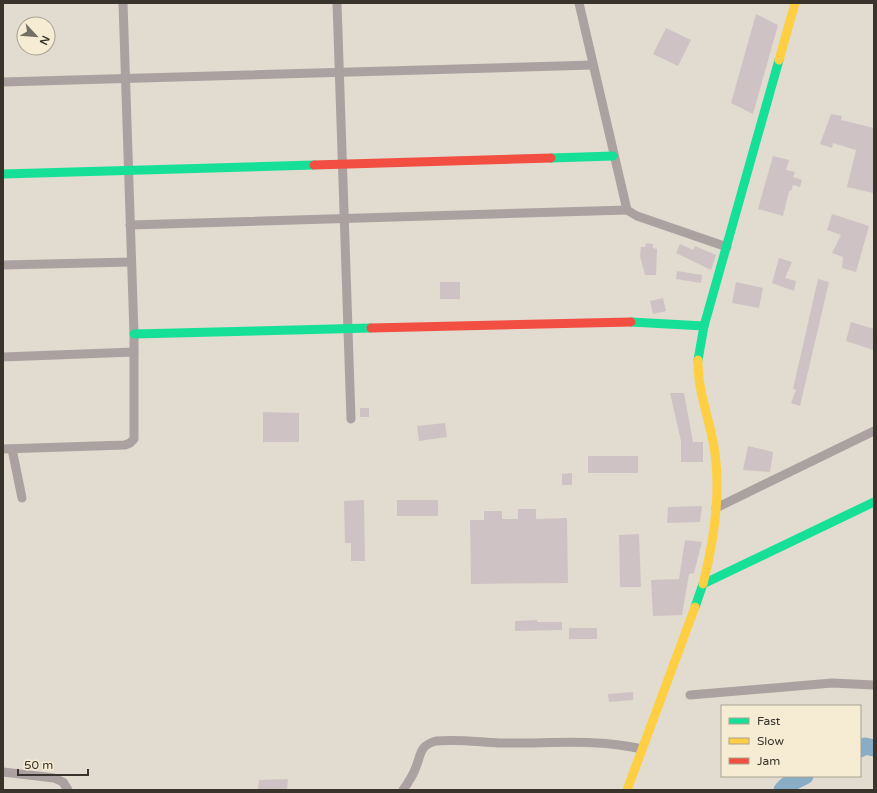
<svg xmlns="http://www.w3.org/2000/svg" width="877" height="793" font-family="'Varela Round',sans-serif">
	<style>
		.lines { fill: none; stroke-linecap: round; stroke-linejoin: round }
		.river { stroke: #89adc4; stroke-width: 17 }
		.building { fill: #cfc2c4 }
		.street { stroke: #aba1a1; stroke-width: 9 }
		.fast { stroke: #16e098; stroke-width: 9 }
		.slow { stroke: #ffcf43; stroke-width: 9 }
		.jam { stroke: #f24e42; stroke-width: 9 }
	</style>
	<rect width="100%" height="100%" fill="#e1dccf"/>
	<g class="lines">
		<g class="river">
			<polyline points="860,749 865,746 874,748"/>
			<polyline points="782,790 787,785 805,776"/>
		</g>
	</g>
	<g class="building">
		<polygon points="756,14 778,25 753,114 731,103"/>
		<polygon points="666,28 691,40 678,66 653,54"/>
		<polygon points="831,114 842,116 841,120 874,128 873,193 847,187 856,150 833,143 832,148 820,144"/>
		<polygon points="773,156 789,160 786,170 795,172 793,177 802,180 800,187 793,185 791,191 789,191 783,216 758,209"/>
		<polygon points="832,214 869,226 856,272 842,268 843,257 832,253 841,235 827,230"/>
		<polygon points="646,243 653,244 653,248 657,249 656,275 645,275 640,256 641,247 645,247"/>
		<polygon points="680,244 693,250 695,246 716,255 711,270 676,253"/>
		<polygon points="779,258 792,262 785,278 796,281 794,291 772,283"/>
		<polygon points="677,271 702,275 701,283 676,279"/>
		<polygon points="818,279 829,282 800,406 791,403 796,390 793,389"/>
		<rect x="440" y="282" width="20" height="17"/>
		<polygon points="736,282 763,288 759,308 732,303"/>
		<polygon points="663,298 666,311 653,314 650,301"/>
		<polygon points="851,322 874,329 873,350 846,341"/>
		<polygon points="670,393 684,393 693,442 703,442 703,462 681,462 681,441"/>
		<rect x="360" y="408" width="9" height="9"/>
		<polygon points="263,412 299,413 299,442 263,442"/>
		<polygon points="445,423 447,437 419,441 417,426"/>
		<polygon points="748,446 773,452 770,472 743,470"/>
		<rect x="588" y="456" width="50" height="17"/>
		<polygon points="572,473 572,485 562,485 562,474"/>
		<polygon points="364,500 365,561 351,561 351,543 345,543 344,501"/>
		<rect x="397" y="500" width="41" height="16"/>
		<polygon points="702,506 700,522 667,523 668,507"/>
		<polygon points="518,509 536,509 536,519 567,518 568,583 471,584 470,520 484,520 484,511 502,511 502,519 518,519"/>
		<polygon points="639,534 641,587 620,587 619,535"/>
		<polygon points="685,540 702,542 694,573 689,574 682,615 653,616 651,580 679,579"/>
		<polygon points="537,620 537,622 562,622 562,630 515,631 515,621"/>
		<rect x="569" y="628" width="28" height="11"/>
		<polygon points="633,692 633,700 609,702 608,694"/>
		<polygon points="288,779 287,790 258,790 259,780"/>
	</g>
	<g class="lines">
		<g class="street">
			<polyline points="337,3 351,419"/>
			<polyline points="579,3 627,210 637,216 727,247"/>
			<polyline points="3,82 593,65"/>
			<polyline points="130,225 627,210"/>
			<polyline points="3,265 131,262"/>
			<polyline points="3,357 134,352"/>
			<polyline points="3,449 125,445 130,443 134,439 134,334 123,3"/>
			<polyline points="12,449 22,498"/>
			<polyline points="716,508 874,431"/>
			<polyline points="690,695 832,683 874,685"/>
			<polyline points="3,772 54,778 63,782 68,790"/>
			<path d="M403,790C408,783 413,776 416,767C421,754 420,745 436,741C457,739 478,742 499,743C547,744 596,738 642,749"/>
		</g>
		<g class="fast">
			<polyline points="551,158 613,156"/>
			<polyline points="3,174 314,165"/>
			<polyline points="631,322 704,326"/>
			<polyline points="134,334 371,328"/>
			<polyline points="698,360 704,326 779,60"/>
			<polyline points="695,607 703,584 874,502"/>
		</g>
		<g class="slow">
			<polyline points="779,60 795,3"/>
			<path d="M698,360C697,391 711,422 715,453C721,497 714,541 703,584"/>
			<polyline points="627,790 695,607"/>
		</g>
		<g class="jam">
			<polyline points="314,165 551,158"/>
			<polyline points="371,328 631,322"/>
		</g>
	</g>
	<rect width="877" height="793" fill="none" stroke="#38342b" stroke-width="8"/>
	<rect x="721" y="705" width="140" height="72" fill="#f6ecd4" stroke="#aaa290"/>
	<rect x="729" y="718" width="20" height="6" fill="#16e098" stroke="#aaa290"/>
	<text x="757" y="725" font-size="12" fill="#38342b">Fast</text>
	<rect x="729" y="738" width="20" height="6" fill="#ffcf43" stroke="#aaa290"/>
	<text x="757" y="745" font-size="12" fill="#38342b">Slow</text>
	<rect x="729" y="758" width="20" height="6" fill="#f24e42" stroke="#aaa290"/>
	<text x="757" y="765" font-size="12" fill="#38342b">Jam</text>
	<g transform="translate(36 36) rotate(116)"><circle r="19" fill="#f6ecd4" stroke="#aaa290"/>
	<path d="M0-3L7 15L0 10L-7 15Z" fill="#736f64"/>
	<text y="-6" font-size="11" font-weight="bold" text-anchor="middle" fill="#38342b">N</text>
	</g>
	<path d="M18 769v6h70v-6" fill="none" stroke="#38342b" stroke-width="2"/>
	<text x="24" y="769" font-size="12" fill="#38342b" stroke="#f6ecd4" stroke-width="3" paint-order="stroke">50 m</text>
</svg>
